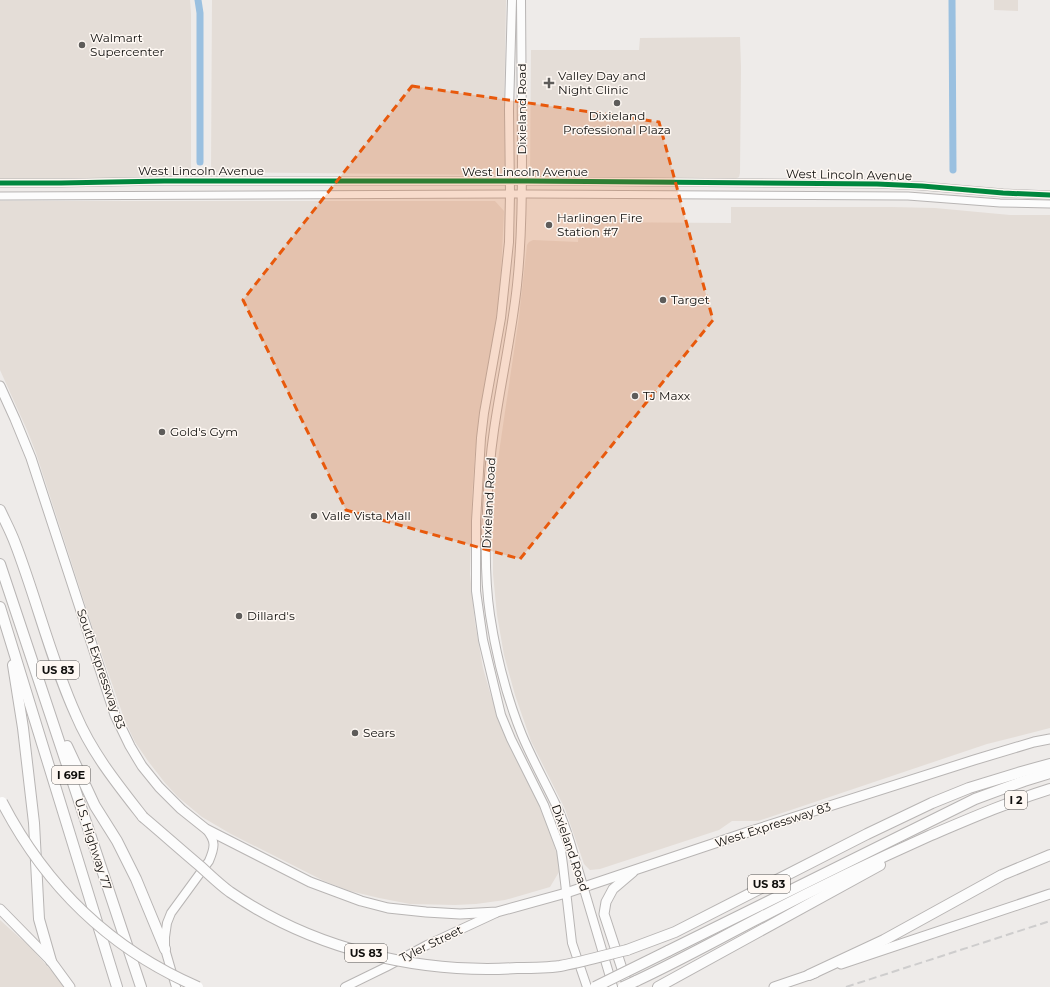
<svg xmlns="http://www.w3.org/2000/svg" width="1050" height="987" font-family="Montserrat,sans-serif">
	<style>
		.built { fill: #e4ddd7 }
		.lines { fill: none; stroke-linecap: round; stroke-linejoin: round }
		.canal { stroke: #9ac0e0; stroke-width: 7 }
		.tertiary-casing { stroke: #b8b5b4; stroke-width: 9 }
		.secondary-casing { stroke: #b8b5b4; stroke-width: 10 }
		.primary-casing { stroke: #b8b5b4; stroke-width: 11 }
		.motorway-casing { stroke: #b8b5b4; stroke-width: 12 }
		.tertiary { stroke: #fcfcfc; stroke-width: 7 }
		.secondary { stroke: #fcfcfc; stroke-width: 8 }
		.primary { stroke: #fcfcfc; stroke-width: 9 }
		.motorway { stroke: #fcfcfc; stroke-width: 10 }
		.rail { stroke: #cecdcd; stroke-width: 2; stroke-dasharray: 8 4; stroke-linecap: butt }
		.motorway-bridge-casing { stroke: #b8b5b4; stroke-width: 12; stroke-linecap: butt }
		.motorway-bridge { stroke: #fcfcfc; stroke-width: 10 }
		.cycleway-casing { stroke: #fef8f3; stroke-width: 8 }
		.cycleway { stroke: #00873e; stroke-width: 5 }
		.marked { fill: #e8590c; fill-opacity: 0.2; stroke: #e8590c; stroke-width: 3; stroke-dasharray: 8 5; stroke-linejoin: round }
		.poi-dot { fill: #5e5c5a; stroke: #fef8f3; stroke-width: 1.5 }
		.labels { text-anchor: middle; stroke-width: 3; stroke-linejoin: round; paint-order: stroke }
		.shield { fill: #fef8f3; stroke: #575552; stroke-width: 1 }
		.shield-label { font-size: 11px; font-weight: bold; fill: #100f0d }
		.poi-label { font-size: 12px; fill: #100f0d; stroke: #fef8f3; text-anchor: start }
		.street-label { font-size: 12px; fill: #100f0d; stroke: #fef8f3 }
	</style>
	<rect width="100%" height="100%" fill="#eeebe9"/>
	<g class="built">
		<polygon points="0,0 190,0 191,14 191,175 139,178 0,179"/>
		<polygon points="212,0 506,0 504,117 505,166 504,172 501,175 496,175 211,172"/>
		<polygon points="994,0 1018,0 1018,11 994,10"/>
		<polygon points="740,37 741,67 740,173 739,177 737,178 734,180 621,178 535,179 531,178 530,177 531,50 639,50 640,38"/>
		<polygon points="0,201 495,201 504,211 501,273 498,305 493,339 486,375 479,417 475,453 472,497 470,574 475,623 483,668 491,696 507,742 538,803 549,829 558,858 559,872 550,887 505,900 476,904 455,905 410,904 379,898 350,891 324,881 231,834 202,817 178,797 165,783 148,761 135,742 125,721 93,629 36,453 27,430 0,370"/>
		<polygon points="731,207 892,207 935,208 1010,215 1050,215 1050,728 987,744 758,821 732,821 719,830 600,869 590,870 584,864 565,809 531,741 515,695 504,655 497,615 493,574 493,540 496,473 519,317 527,245 529,242 533,240 578,242 579,222 731,223"/>
		<polygon points="0,920 29,946 60,980 64,987 0,987"/>
	</g>
	<g class="lines">
		<g class="canal">
			<polyline points="198,0 200,13 200,162"/>
			<polyline points="952,0 953,170"/>
		</g>
		<defs>
			<g id="tertiary">
				<polyline points="0,183 61,183 164,181 528,181 877,184 922,186 1003,193 1050,195"/>
				<polyline points="0,196 528,194 908,196 1000,203 1050,204"/>
			</g>
			<g id="secondary">
				<polyline points="512,0 509,110 510,194 509,242 501,318 484,413 481,438 476,521 476,591 483,640 501,715 511,739 544,805 561,850 563,865 572,943 587,987"/>
				<path d="M521,0C521,47 522,95 522,142C522,190 522,238 517,285C512,333 501,381 494,430C490,457 488,484 487,511C485,546 485,581 490,615C496,654 507,698 522,735C532,759 545,782 556,805C562,817 566,829 570,842L613,987"/>
				<path d="M176,987L165,949V937L167,923L171,913L209,861C215,847 216,841 206,829"/>
				<polyline points="345,987 386,967 427,945 496,913"/>
			</g>
			<g id="primary">
				<polyline points="0,386 15,419 31,458 115,715 130,746 142,766 159,787 181,809 206,829 310,882 361,901 388,908 426,912 460,914 497,912 566,893 745,833 974,760 1034,742 1050,739"/>
				<polyline points="0,909 51,961 70,987"/>
				<polyline points="841,964 1050,894"/>
				<polyline points="628,987 604,914 606,902 613,889 633,872"/>
				<polyline points="774,987 815,973"/>
			</g>
			<g id="motorway">
				<path d="M0,510C5,521 11,532 15,543C37,600 51,660 76,715C92,753 118,785 143,817"/>
				<polyline points="0,564 141,987"/>
				<polyline points="0,607 117,987"/>
				<polyline points="13,665 23,728 34,823 39,919 51,961"/>
				<polyline points="67,746 95,806 117,841 136,879 165,949"/>
				<polyline points="627,950 675,932 867,834 932,803 969,788 1021,772 1050,764"/>
				<polyline points="668,951 975,799 1024,781 1050,773"/>
				<polyline points="809,975 884,940 1002,875 1050,855"/>
				<path d="M636,981C679,961 720,938 763,916C817,888 873,861 929,836C969,819 1008,802 1050,789"/>
				<polyline points="658,987 880,865"/>
			</g>
		</defs>
		<use href="#tertiary" class="tertiary-casing"/>
		<use href="#secondary" class="secondary-casing"/>
		<use href="#primary" class="primary-casing"/>
		<use href="#motorway" class="motorway-casing"/>
		<use href="#tertiary" class="tertiary"/>
		<use href="#secondary" class="secondary"/>
		<use href="#primary" class="primary"/>
		<use href="#motorway" class="motorway"/>
		<polyline class="rail" points="846,987 1050,921"/>
		<defs>
			<g id="motorway-bridge">
				<path d="M2,802C46,887 110,949 198,987"/>
				<path d="M143,817C162,833 181,850 200,866C210,875 219,884 230,892C313,949 417,974 517,968C531,968 546,968 560,966C582,962 605,955 627,950"/>
				<polyline points="595,987 668,951"/>
				<polyline points="623,987 636,981"/>
			</g>
		</defs>
		<use href="#motorway-bridge" class="motorway-bridge-casing"/>
		<use href="#motorway-bridge" class="motorway-bridge"/>
		<defs>
			<polyline id="cycleway" points="0,183 61,183 164,181 528,181 877,184 922,186 1003,193 1050,195"/>
		</defs>
		<use href="#cycleway" class="cycleway-casing"/>
		<use href="#cycleway" class="cycleway"/>
	</g>
	<path class="marked" d="M412,86L659,122L713,320L520,559L346,510L243,300Z"/>
	<g class="poi-dot">
		<circle cx="82" cy="45" r="4"/>
		<path d="M547 77h4v4h4v4h-4v4h-4v-4h-4v-4h4z"/>
		<circle cx="617" cy="103" r="4"/>
		<circle cx="549" cy="225" r="4"/>
		<circle cx="663" cy="300" r="4"/>
		<circle cx="635" cy="396" r="4"/>
		<circle cx="162" cy="432" r="4"/>
		<circle cx="314" cy="516" r="4"/>
		<circle cx="239" cy="616" r="4"/>
		<circle cx="355" cy="733" r="4"/>
	</g>
	<g class="labels">
		<g class="shield">
			<rect x="37" y="661" width="42" height="18" rx="3"/>
			<rect x="52" y="766" width="38" height="18" rx="3"/>
			<rect x="1005" y="791" width="22" height="18" rx="3"/>
			<rect x="748" y="875" width="42" height="18" rx="3"/>
			<rect x="345" y="944" width="42" height="18" rx="3"/>
		</g>
		<g class="shield-label">
			<text x="58" y="674">US 83</text>
			<text x="71" y="779">I 69E</text>
			<text x="1016" y="804">I 2</text>
			<text x="769" y="888">US 83</text>
			<text x="366" y="957">US 83</text>
		</g>
		<g class="poi-label">
			<text x="90" y="42">Walmart<tspan x="90" dy="14">Supercenter</tspan></text>
			<text x="558" y="80">Valley Day and<tspan x="558" dy="14">Night Clinic</tspan></text>
			<text x="617" y="120" text-anchor="middle">Dixieland<tspan x="617" dy="14">Professional Plaza</tspan></text>
			<text x="557" y="222">Harlingen Fire<tspan x="557" dy="14">Station #7</tspan></text>
			<text x="671" y="304">Target</text>
			<text x="643" y="400">TJ Maxx</text>
			<text x="170" y="436">Gold's Gym</text>
			<text x="322" y="520">Valle Vista Mall</text>
			<text x="247" y="620">Dillard's</text>
			<text x="363" y="737">Sears</text>
		</g>
		<g class="street-label">
			<text transform="translate(522 109) rotate(-90)" y="4">Dixieland Road</text>
			<text x="201" y="175">West Lincoln Avenue</text>
			<text x="525" y="176">West Lincoln Avenue</text>
			<text transform="translate(849 175) rotate(1)" y="4">West Lincoln Avenue</text>
			<text transform="translate(489 503) rotate(-87)" y="4">Dixieland Road</text>
			<text transform="translate(101 669) rotate(71)" y="4">South Expressway 83</text>
			<text transform="translate(773 825) rotate(-18)" y="4">West Expressway 83</text>
			<text transform="translate(93 844) rotate(72)" y="4">U.S. Highway 77</text>
			<text transform="translate(570 848) rotate(71)" y="4">Dixieland Road</text>
			<text transform="translate(431 944) rotate(-26)" y="4">Tyler Street</text>
		</g>
	</g>
</svg>
